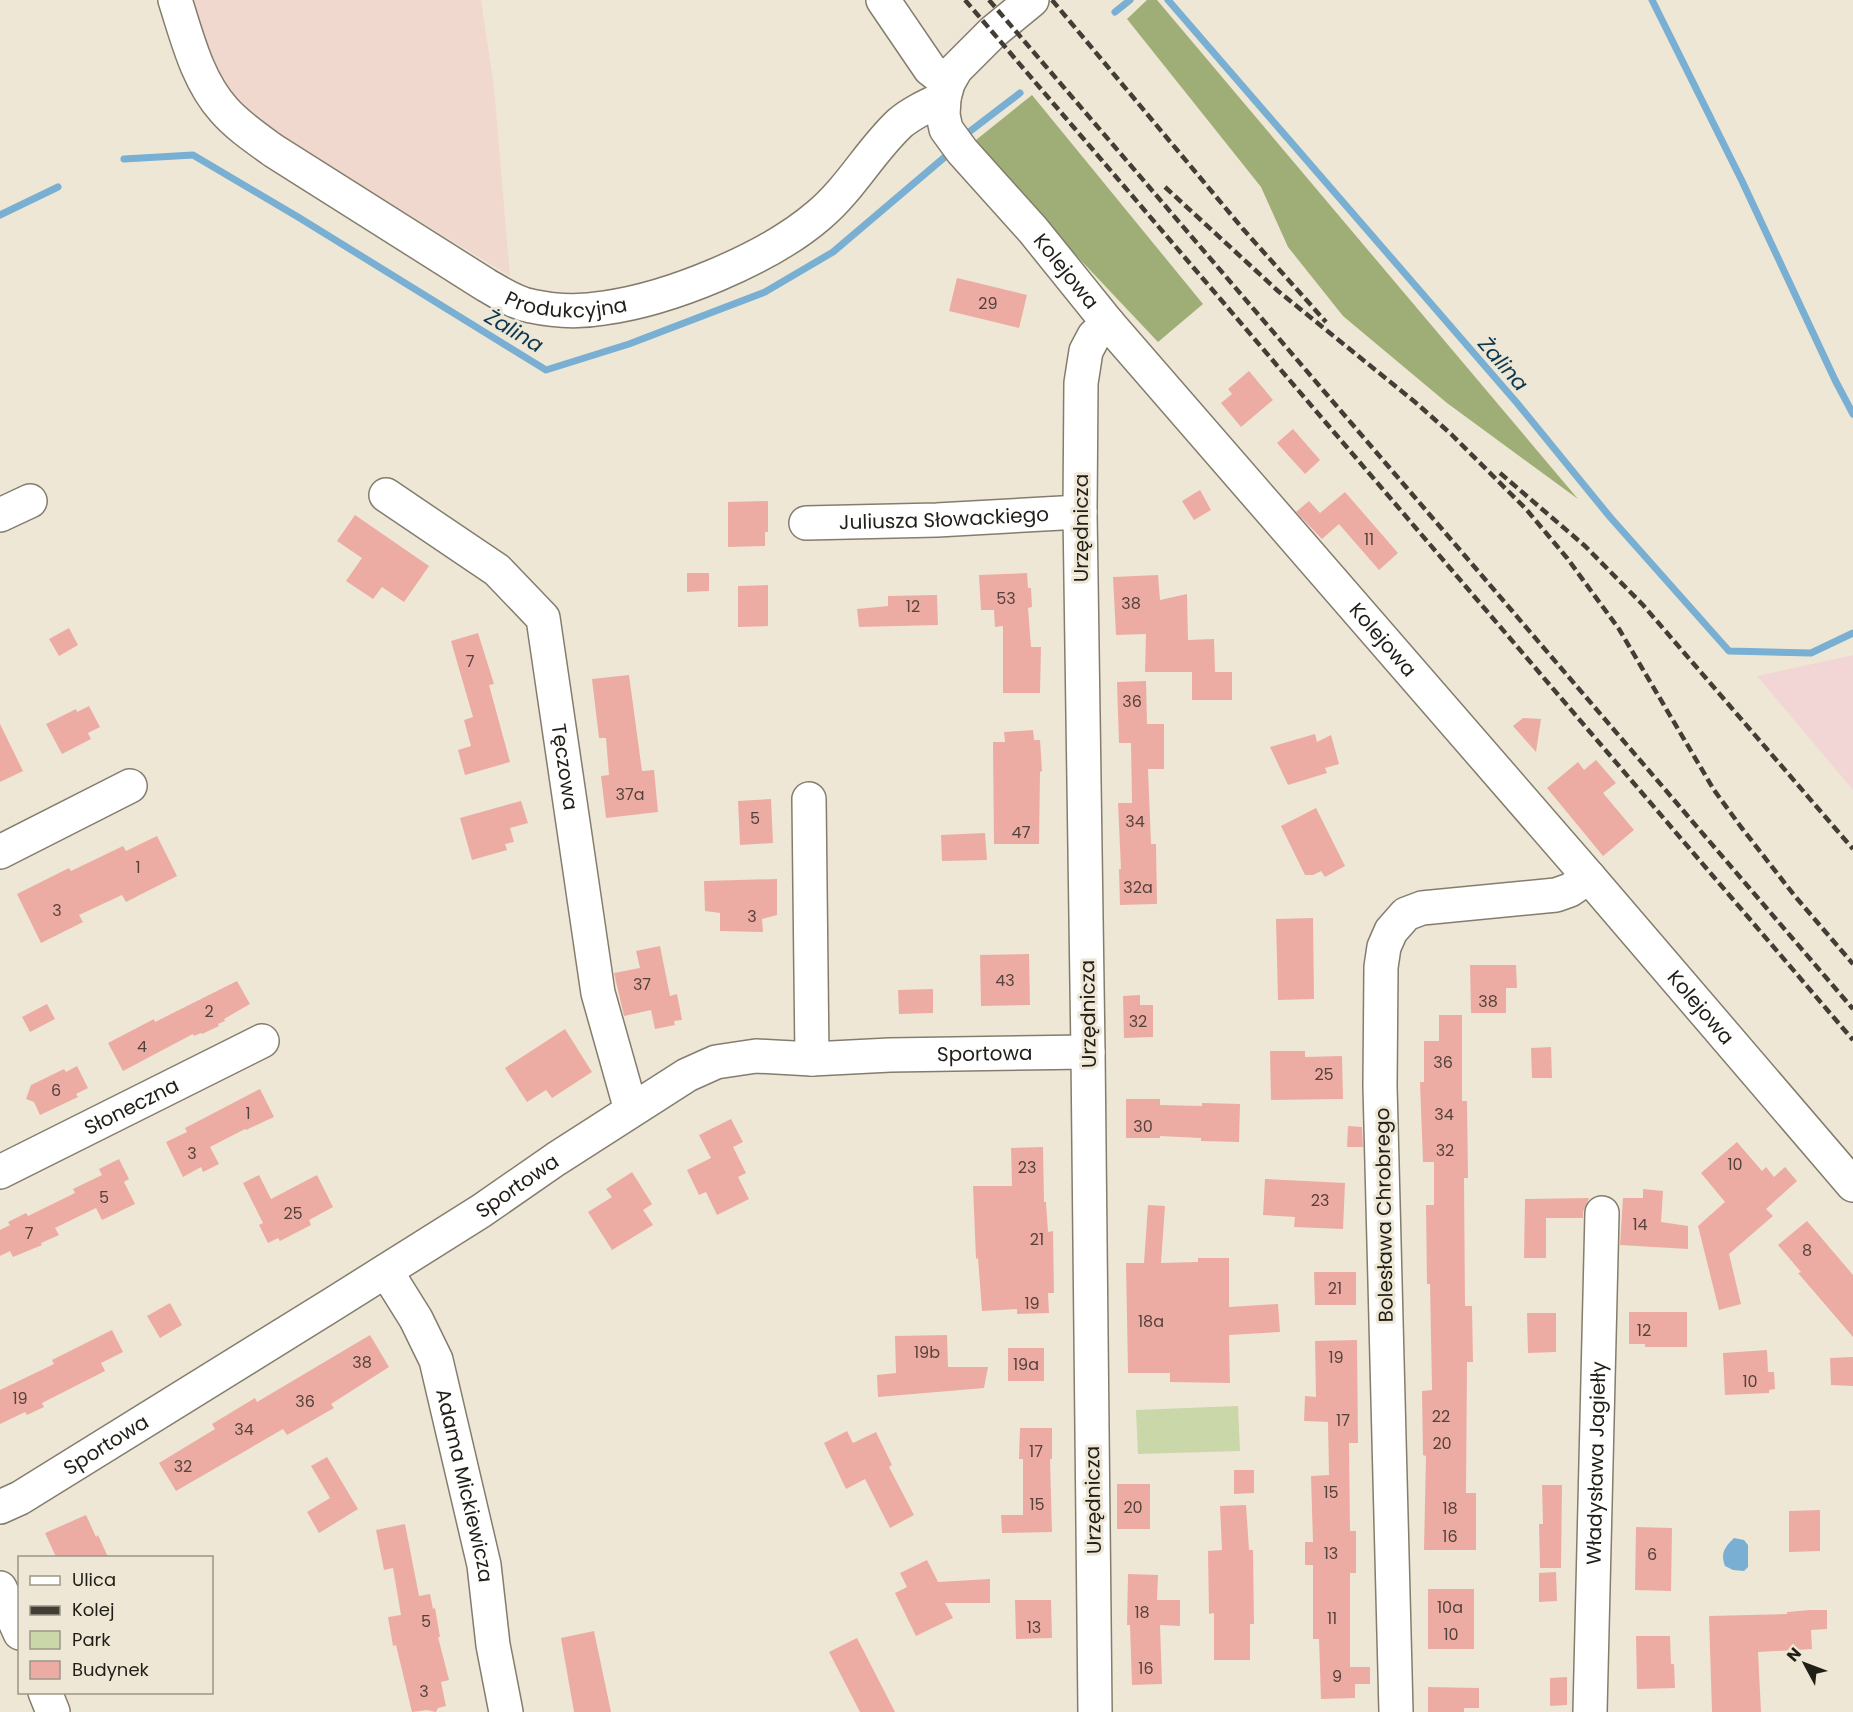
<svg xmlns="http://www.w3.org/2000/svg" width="1853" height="1712" font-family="Poppins,sans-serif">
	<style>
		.commercial { fill: #f0d8ce }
		.industrial { fill: #f1d6d5 }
		.green { fill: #cad7a9 }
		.forest { fill: #9fae76 }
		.water { fill: #79afd3 }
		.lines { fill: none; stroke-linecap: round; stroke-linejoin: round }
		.stream { stroke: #79afd3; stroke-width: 7 }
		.building { fill: #edaca3 }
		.minor-casing { stroke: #847d6d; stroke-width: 36 }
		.minor { stroke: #fff; stroke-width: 33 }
		.rail { stroke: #423e36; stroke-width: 4.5; stroke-dasharray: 9 4.5; stroke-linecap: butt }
		.labels { text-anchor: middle; stroke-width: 6; stroke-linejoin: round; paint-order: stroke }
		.number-label { font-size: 16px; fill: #54423b }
		.street-label { font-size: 20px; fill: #211e18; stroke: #eee7d5 }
		.water-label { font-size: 21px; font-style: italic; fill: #0a3750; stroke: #eee7d5 }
	</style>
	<rect width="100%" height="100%" fill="#eee7d5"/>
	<polygon class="commercial" points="191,0 481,0 494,88 510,276 258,124 225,86 209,56"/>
	<polygon class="industrial" points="1853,655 1853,790 1757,676"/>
	<polygon class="green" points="1238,1406 1240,1451 1138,1454 1136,1410"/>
	<g class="forest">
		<polygon points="1147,0 1157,0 1578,499 1447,403 1343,316 1288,247 1261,187 1127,19"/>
		<polygon points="1032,95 1203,304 1158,342 971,144"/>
	</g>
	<path class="water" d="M1734,1538L1744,1540L1748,1545V1567L1744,1571L1733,1570L1725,1566C1720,1553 1725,1547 1734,1538Z"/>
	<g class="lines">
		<g class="stream">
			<polyline points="1168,0 1517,403 1610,517 1729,651 1811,653 1853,633"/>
			<polyline points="1652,0 1742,181 1835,380 1853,414"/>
			<polyline points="1115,12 1130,0"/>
			<polyline points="969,132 1020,93"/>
			<polyline points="124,159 193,155 298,217 546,370 629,344 765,292 833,252 946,156"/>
			<polyline points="0,215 58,187"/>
		</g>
	</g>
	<g class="building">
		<polygon points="957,278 1027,295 1019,328 949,311"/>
		<polygon points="1249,371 1273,400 1241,427 1221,403 1232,394 1228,389"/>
		<polygon points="1293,429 1320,460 1305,474 1277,443"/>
		<polygon points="1200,490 1211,510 1194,520 1182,501"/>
		<polygon points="1345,492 1398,553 1379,570 1339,524 1322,539 1296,512 1309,501 1320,513"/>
		<polygon points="768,501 768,532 765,532 765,546 728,547 728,502"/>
		<polygon points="355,515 429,566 404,602 382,587 373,599 346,581 362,558 337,541"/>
		<polygon points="687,573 709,573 709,591 687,592"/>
		<polygon points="1027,573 1028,588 1031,588 1032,607 1028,608 1031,647 1041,647 1040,693 1003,693 1003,626 995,627 994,610 981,610 979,575"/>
		<polygon points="1158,575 1160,600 1187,594 1188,640 1214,639 1215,672 1232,672 1232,700 1192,700 1192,672 1145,672 1146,634 1116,635 1113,577"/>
		<polygon points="768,585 768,626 738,627 738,586"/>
		<polygon points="937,595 938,625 859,627 857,609 888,606 888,596"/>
		<polygon points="69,628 78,645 59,656 49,639"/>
		<polygon points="478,633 494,684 489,685 510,762 465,775 458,750 471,746 464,720 473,717 451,641"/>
		<polygon points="629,675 642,771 654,770 658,812 606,818 601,776 609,775 606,738 599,738 592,679"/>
		<polygon points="1146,681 1147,724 1164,724 1164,769 1148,769 1151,844 1156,844 1157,904 1120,905 1119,869 1121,869 1118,803 1132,803 1131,743 1119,743 1117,682"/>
		<polygon points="89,706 100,727 88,733 91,739 62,754 46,724 76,709 77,712"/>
		<polygon points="1523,718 1541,719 1536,752 1513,726"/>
		<polygon points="0,724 23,771 0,782"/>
		<polygon points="1033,730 1034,740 1040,740 1042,771 1040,772 1039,844 994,844 993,742 1005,742 1004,732"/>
		<polygon points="1315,734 1317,742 1331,735 1339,764 1325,768 1327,773 1288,785 1270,747"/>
		<polygon points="1596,760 1616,783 1603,793 1634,830 1603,856 1547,788 1578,762 1584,770"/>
		<polygon points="771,799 773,843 740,845 738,801"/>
		<polygon points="521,801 528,823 510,828 514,842 505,844 507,850 472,860 460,818"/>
		<polygon points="1316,808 1345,866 1325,877 1321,871 1313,875 1305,875 1281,826"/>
		<polygon points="985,833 987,860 942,861 941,835"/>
		<polygon points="157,836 177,876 126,902 122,895 79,915 83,922 41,943 17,894 69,868 71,871 123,846 126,851"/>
		<polygon points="777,879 777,915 762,919 763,932 720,931 720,913 705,911 704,881"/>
		<polygon points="1313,918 1314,999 1278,1000 1276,919"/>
		<polygon points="660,946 670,996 677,994 682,1020 674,1021 675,1025 655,1029 651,1010 624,1016 614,973 640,968 636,951"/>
		<polygon points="1029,954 1030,1005 981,1006 980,955"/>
		<polygon points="1470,965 1516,965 1517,988 1506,988 1506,1013 1471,1013"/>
		<polygon points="237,981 250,1004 224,1019 225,1021 218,1024 219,1026 202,1034 201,1033 194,1036 193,1034 123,1071 108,1043 154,1019 155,1022"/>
		<polygon points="933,989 933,1013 899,1014 898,990"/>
		<polygon points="1140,995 1140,1005 1153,1005 1153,1037 1124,1038 1123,996"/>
		<polygon points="47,1004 55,1019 30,1032 22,1017"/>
		<polygon points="1439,1015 1462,1015 1462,1101 1467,1101 1468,1178 1464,1178 1465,1306 1472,1306 1473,1362 1467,1362 1466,1493 1476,1493 1476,1550 1424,1550 1426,1456 1423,1455 1422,1391 1432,1390 1430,1284 1427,1284 1426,1205 1434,1205 1434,1162 1423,1162 1420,1082 1424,1082 1424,1041 1439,1041"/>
		<polygon points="565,1029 592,1072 552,1098 546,1090 527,1102 505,1068"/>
		<polygon points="1551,1047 1552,1078 1532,1078 1531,1048"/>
		<polygon points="1270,1051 1305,1051 1305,1057 1342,1056 1343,1099 1271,1100"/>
		<polygon points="77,1066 88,1088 76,1094 78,1097 40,1115 34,1102 26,1099 31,1085 64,1069 66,1072"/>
		<polygon points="260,1089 274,1117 246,1130 245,1129 210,1147 219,1164 203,1172 201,1167 183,1177 166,1142 187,1132 185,1128"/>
		<polygon points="1126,1099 1160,1099 1160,1105 1202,1106 1202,1103 1240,1104 1239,1142 1201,1141 1201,1138 1160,1136 1160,1138 1126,1138"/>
		<polygon points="731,1119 743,1142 733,1147 746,1173 738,1177 749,1199 717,1215 706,1192 699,1195 687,1170 711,1158 699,1135"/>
		<polygon points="1348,1126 1362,1127 1363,1147 1347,1147"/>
		<polygon points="1737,1142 1762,1171 1766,1167 1774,1177 1785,1167 1797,1181 1766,1209 1773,1216 1729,1254 1741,1304 1719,1310 1698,1226 1725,1202 1701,1173"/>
		<polygon points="1043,1147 1044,1202 1046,1202 1048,1232 1053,1231 1054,1293 1048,1293 1049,1313 1017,1314 1017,1309 982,1311 978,1258 976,1259 973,1186 1012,1186 1011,1148"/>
		<polygon points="119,1159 129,1179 124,1182 135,1204 102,1220 96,1208 55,1228 59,1235 41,1243 42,1245 13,1257 10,1251 0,1256 0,1230 10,1225 8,1222 26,1213 28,1216 75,1193 73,1189 102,1175 99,1169"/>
		<polygon points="632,1172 652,1204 643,1210 653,1225 612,1250 588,1212 612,1197 606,1189"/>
		<polygon points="259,1175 271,1199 317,1175 333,1207 309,1220 311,1225 280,1241 278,1238 268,1243 259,1225 263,1223 243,1183"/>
		<polygon points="1265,1179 1345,1183 1343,1229 1294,1227 1295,1217 1263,1215"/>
		<polygon points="1643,1189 1663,1191 1661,1222 1688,1226 1688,1249 1620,1245 1623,1198 1643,1198"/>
		<polygon points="1589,1198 1583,1212 1583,1218 1546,1218 1546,1258 1524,1258 1525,1199"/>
		<polygon points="1148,1205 1165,1206 1161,1263 1198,1262 1198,1258 1229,1258 1229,1307 1278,1304 1280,1332 1229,1335 1230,1383 1170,1382 1170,1373 1128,1373 1126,1263 1144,1263"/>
		<polygon points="1807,1221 1853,1275 1853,1337 1798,1273 1801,1272 1778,1245"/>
		<polygon points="1314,1272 1356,1272 1356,1305 1315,1305"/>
		<polygon points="170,1303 182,1325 160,1338 147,1316"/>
		<polygon points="1629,1312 1687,1312 1687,1347 1645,1347 1645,1344 1629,1344"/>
		<polygon points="1527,1313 1556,1313 1556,1352 1528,1353"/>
		<polygon points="112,1330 123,1352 101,1363 105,1371 42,1403 44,1407 27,1415 25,1412 0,1424 0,1390 54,1364 52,1360"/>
		<polygon points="370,1335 389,1367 331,1404 334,1408 287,1435 283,1429 176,1491 159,1463 215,1429 212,1424 255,1398 257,1402"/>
		<polygon points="947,1335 948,1367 988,1367 984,1388 878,1397 877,1375 896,1373 895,1336"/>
		<polygon points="1357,1340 1358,1443 1349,1443 1350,1531 1356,1531 1356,1573 1350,1573 1350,1667 1370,1667 1370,1684 1355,1684 1355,1698 1321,1699 1319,1639 1313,1639 1313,1565 1305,1565 1305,1542 1313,1542 1311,1476 1329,1475 1328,1422 1304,1421 1305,1396 1316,1397 1315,1341"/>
		<rect x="1008" y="1348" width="36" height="33"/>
		<polygon points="1767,1350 1768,1372 1774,1372 1775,1389 1769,1390 1769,1393 1725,1395 1723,1353"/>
		<polygon points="1853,1357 1853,1386 1831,1385 1830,1358"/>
		<polygon points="1020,1428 1052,1428 1052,1459 1050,1459 1052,1532 1002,1533 1001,1515 1023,1515 1023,1459 1019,1459"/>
		<polygon points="847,1431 853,1443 876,1432 892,1465 889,1467 914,1515 890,1528 865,1479 846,1489 824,1443"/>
		<polygon points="327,1457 358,1509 319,1533 307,1512 330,1498 311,1466"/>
		<polygon points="1234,1470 1254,1470 1254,1493 1234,1494"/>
		<rect x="1117" y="1484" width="33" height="45"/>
		<polygon points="1542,1485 1562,1485 1561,1568 1540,1568 1539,1524 1543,1524"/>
		<polygon points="1246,1505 1249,1550 1253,1550 1254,1624 1250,1624 1250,1660 1214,1660 1214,1613 1209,1614 1208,1551 1222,1550 1220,1506"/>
		<polygon points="1820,1510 1820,1551 1789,1552 1789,1511"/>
		<polygon points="86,1515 96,1537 98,1535 108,1557 56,1557 45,1533"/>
		<polygon points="405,1524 419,1596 430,1594 433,1609 435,1608 440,1637 438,1637 449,1680 441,1682 446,1706 438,1708 436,1712 427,1710 412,1712 396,1645 393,1646 388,1617 401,1615 393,1568 384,1570 376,1530"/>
		<polygon points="1636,1527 1672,1528 1671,1591 1635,1590"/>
		<polygon points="927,1560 938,1582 990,1579 990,1603 945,1603 953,1618 916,1636 895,1593 907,1587 900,1573"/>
		<polygon points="1556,1572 1557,1601 1539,1602 1539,1573"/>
		<polygon points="1128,1574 1158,1575 1157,1600 1180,1600 1180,1626 1160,1625 1162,1684 1132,1685 1130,1625 1127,1625"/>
		<rect x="1428" y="1589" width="46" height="60"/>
		<polygon points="1015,1600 1051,1600 1052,1638 1016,1639"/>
		<polygon points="1810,1610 1827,1610 1827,1629 1811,1630 1812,1649 1758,1652 1761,1712 1712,1712 1709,1616 1787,1614 1787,1612"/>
		<polygon points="594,1631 611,1712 574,1712 561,1638"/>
		<polygon points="1636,1636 1670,1636 1671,1664 1674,1664 1675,1688 1637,1689"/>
		<polygon points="857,1638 895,1712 860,1712 829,1652"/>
		<polygon points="1567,1677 1567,1705 1550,1706 1550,1678"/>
		<polygon points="1428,1687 1479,1688 1479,1708 1464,1708 1464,1712 1428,1712"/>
	</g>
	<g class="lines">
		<defs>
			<g id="minor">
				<path id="s1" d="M175,0C187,37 197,80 224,110C238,126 256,138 274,151L486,285C500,293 515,303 531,306C554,311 581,312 604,308C670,299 768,259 819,215C851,188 870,151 900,123C913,112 929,105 944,98"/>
				<polyline points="883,0 930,69 948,83"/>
				<path id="s2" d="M1032,0L993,32L956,69L948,83L944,98L943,115L946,129L962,151L1033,230L1108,323L1589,877L1853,1185"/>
				<path id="s3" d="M386,495L497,570L543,618L598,993L631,1110"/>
				<polyline points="0,515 30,501"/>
				<path id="s4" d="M806,523L937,520L1080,512"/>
				<polyline points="809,799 812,1059"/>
				<polyline points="0,852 130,786"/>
				<path id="s5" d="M0,1172L262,1041"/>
				<path id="s6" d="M386,1271L416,1319L436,1360L484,1565L493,1645L506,1712"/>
				<path id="s7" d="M0,1507L20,1498L333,1304L481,1211L556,1159L687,1075L716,1062L756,1056L812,1059L890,1055L1088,1052"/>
				<polyline points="0,1588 20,1633"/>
				<polyline points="45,1692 53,1712"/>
				<polyline points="1095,1712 1088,1052 1080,512 1081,383 1086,351 1094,336 1108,323"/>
				<polyline points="1396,1712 1380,1086 1381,967 1384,947 1391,931 1406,914 1422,908 1556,895 1570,890 1589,877"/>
				<path id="s8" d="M1590,1712L1602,1213"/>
			</g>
		</defs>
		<use href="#minor" class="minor-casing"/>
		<use href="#minor" class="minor"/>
		<g class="rail">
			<polyline points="965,0 1853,1040"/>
			<polyline points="989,0 1853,1009"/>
			<polyline points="1052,0 1243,229 1326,322"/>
			<polyline points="1165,187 1278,291 1415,402 1451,434 1526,509 1567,558 1619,629 1714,790 1741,827 1794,895 1853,964"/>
			<polyline points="1500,473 1585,546 1643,605 1853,849"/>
		</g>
	</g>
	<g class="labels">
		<g class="number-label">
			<text x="988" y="309">29</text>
			<text x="1369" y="545">11</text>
			<text x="1006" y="604">53</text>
			<text x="1131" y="609">38</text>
			<text x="913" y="612">12</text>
			<text x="470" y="667">7</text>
			<text x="1132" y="707">36</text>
			<text x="630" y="800">37a</text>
			<text x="755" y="824">5</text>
			<text x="1135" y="827">34</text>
			<text x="1021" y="838">47</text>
			<text x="138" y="873">1</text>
			<text x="1138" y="893">32a</text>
			<text x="57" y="916">3</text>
			<text x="752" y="922">3</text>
			<text x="1005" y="986">43</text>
			<text x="642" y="990">37</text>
			<text x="1488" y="1007">38</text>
			<text x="209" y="1017">2</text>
			<text x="1138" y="1027">32</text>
			<text x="142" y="1052">4</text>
			<text x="1443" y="1068">36</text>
			<text x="1324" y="1080">25</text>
			<text x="56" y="1096">6</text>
			<text x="248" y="1119">1</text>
			<text x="1444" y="1120">34</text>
			<text x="1143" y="1132">30</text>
			<text x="1445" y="1156">32</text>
			<text x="192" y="1159">3</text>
			<text x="1735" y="1170">10</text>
			<text x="1027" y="1173">23</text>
			<text x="104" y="1203">5</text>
			<text x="1320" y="1206">23</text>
			<text x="293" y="1219">25</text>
			<text x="1640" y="1230">14</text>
			<text x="29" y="1239">7</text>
			<text x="1037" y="1245">21</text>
			<text x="1807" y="1256">8</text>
			<text x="1335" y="1294">21</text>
			<text x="1032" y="1309">19</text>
			<text x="1151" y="1327">18a</text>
			<text x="1644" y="1336">12</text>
			<text x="927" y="1358">19b</text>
			<text x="1336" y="1363">19</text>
			<text x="362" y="1368">38</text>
			<text x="1026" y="1370">19a</text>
			<text x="1750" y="1387">10</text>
			<text x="20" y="1404">19</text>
			<text x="305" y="1407">36</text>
			<text x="1441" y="1422">22</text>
			<text x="1343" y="1426">17</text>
			<text x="244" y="1435">34</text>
			<text x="1442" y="1449">20</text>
			<text x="1036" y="1457">17</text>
			<text x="183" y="1472">32</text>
			<text x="1331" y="1498">15</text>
			<text x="1037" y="1510">15</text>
			<text x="1133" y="1513">20</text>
			<text x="1450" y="1514">18</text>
			<text x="1450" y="1542">16</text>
			<text x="1331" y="1559">13</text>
			<text x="1652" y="1560">6</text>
			<text x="1450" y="1613">10a</text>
			<text x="1142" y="1618">18</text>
			<text x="1332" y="1624">11</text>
			<text x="426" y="1627">5</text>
			<text x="1034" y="1633">13</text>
			<text x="1451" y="1640">10</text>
			<text x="1146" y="1674">16</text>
			<text x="1337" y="1682">9</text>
			<text x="424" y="1697">3</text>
		</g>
		<g class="street-label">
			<text dy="7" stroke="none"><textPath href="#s2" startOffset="352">Kolejowa</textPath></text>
			<text dy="7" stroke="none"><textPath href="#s1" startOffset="522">Produkcyjna</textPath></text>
			<text dy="7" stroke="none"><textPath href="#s4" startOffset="138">Juliusza Słowackiego</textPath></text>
			<text transform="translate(1081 528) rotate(-90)" y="7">Urzędnicza</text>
			<text dy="7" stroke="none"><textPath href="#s2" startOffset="838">Kolejowa</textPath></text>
			<text dy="7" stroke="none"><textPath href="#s3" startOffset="351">Tęczowa</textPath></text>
			<text dy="7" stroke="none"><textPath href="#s2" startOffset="1324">Kolejowa</textPath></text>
			<text transform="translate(1088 1014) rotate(-91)" y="7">Urzędnicza</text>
			<text dy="7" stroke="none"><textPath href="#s7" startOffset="1113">Sportowa</textPath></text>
			<text dy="7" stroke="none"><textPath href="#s5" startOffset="147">Słoneczna</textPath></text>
			<text dy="7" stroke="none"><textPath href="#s7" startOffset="609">Sportowa</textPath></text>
			<text transform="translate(1384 1215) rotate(-91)" y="7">Bolesława Chrobrego</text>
			<text dy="7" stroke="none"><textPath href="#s7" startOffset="123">Sportowa</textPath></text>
			<text dy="7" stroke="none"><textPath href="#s8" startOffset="249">Władysława Jagiełły</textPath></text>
			<text dy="7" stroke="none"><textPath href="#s6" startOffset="231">Adama Mickiewicza</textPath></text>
			<text transform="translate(1093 1500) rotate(-91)" y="7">Urzędnicza</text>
		</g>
		<g class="water-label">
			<text transform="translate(514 331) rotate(31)" y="7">Żalina</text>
			<text transform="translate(1503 364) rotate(49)" y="7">Żalina</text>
		</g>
	</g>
	<rect x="18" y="1556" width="195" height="138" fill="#eee7d5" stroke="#9c9789" stroke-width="1.5"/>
	<rect x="30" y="1576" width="30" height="9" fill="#ffffff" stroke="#9c9789" stroke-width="1.5"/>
	<text x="72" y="1586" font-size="18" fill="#211e18">Ulica</text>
	<rect x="30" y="1606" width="30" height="9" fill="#423e36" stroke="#9c9789" stroke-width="1.5"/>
	<text x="72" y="1616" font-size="18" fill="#211e18">Kolej</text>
	<rect x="30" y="1631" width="30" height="18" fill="#cad7a9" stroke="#9c9789" stroke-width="1.5"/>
	<text x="72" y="1646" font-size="18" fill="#211e18">Park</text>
	<rect x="30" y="1661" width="30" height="18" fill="#edaca3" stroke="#9c9789" stroke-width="1.5"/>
	<text x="72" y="1676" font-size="18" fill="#211e18">Budynek</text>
	<g transform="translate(1805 1664) rotate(311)" stroke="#eee7d5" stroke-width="4.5" paint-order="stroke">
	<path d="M0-4.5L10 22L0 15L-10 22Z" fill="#211e18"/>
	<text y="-9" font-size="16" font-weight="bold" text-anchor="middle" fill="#211e18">N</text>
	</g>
</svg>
